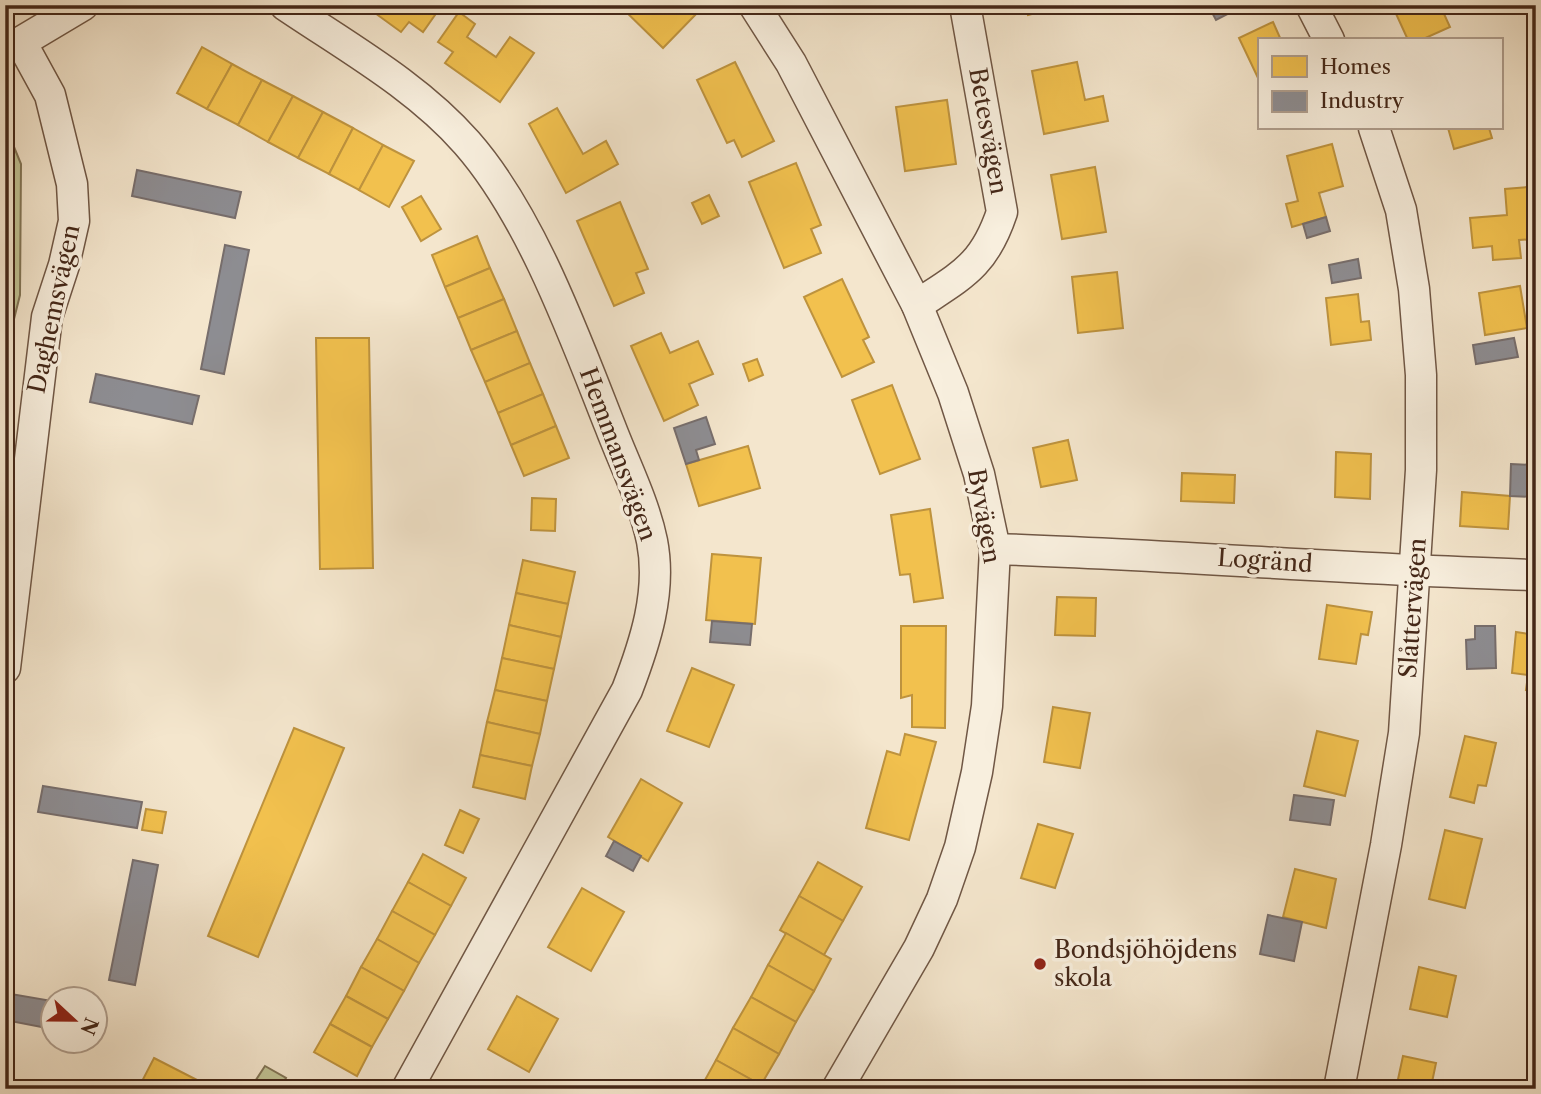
<svg xmlns="http://www.w3.org/2000/svg" width="1541" height="1094" font-family="'Libre Caslon Text',serif">
	<style>
		.green { fill: #c1c394; stroke: #827556; stroke-width: 2 }
		.homes { fill: #f2c14e; stroke: #be933e; stroke-width: 2 }
		.industry { fill: #8d8d92; stroke: #776e6d; stroke-width: 2 }
		.lines { fill: none; stroke-linecap: round; stroke-linejoin: round }
		.minor-casing { stroke: #705745; stroke-width: 33 }
		.minor { stroke: #f8efde; stroke-width: 30 }
		.poi-dot { fill: #8f2418; stroke: #f8efde; stroke-width: 2.5 }
		.labels { text-anchor: middle; stroke-width: 7; stroke-linejoin: round; paint-order: stroke }
		.street-label { font-size: 24px; fill: #442718; stroke: #f8efde }
		.poi-label { font-size: 24px; fill: #442718; stroke: #f8efde; text-anchor: start }
	</style>
	<rect width="100%" height="100%" fill="#f4e6cd"/>
	<filter id="stains"><feTurbulence type="fractalNoise" baseFrequency=".00286" numOctaves="4"/><feColorMatrix values="0 0 0 0 .2 0 0 0 0 .09 0 0 0 0 .02 0 0 0 .5 -.17"/></filter>
	<radialGradient id="worn" r=".72"><stop offset=".6" stop-color="#630" stop-opacity="0"/><stop offset="1" stop-color="#630" stop-opacity=".3"/></radialGradient>
	<g class="green">
		<polygon points="5,125 21,164 20,295 5,355"/>
		<polygon points="265,1066 286,1078 280,1089 250,1089"/>
	</g>
	<g class="homes">
		<polygon points="364,5 442,5 423,32 409,22 401,32"/>
		<polygon points="699,5 702,8 663,48 620,6"/>
		<polygon points="1026,5 1067,5 1028,15"/>
		<polygon points="1392,5 1440,5 1450,27 1421,40 1408,40"/>
		<polygon points="459,12 475,24 467,37 496,57 510,37 534,53 500,102 445,63 453,52 438,42"/>
		<polygon points="1273,22 1281,40 1259,40 1259,80 1239,38"/>
		<polygon points="202,47 232,64 207,109 177,93"/>
		<polygon points="735,62 774,141 742,157 734,140 727,143 697,80"/>
		<polygon points="1077,62 1085,100 1103,96 1108,121 1044,134 1032,71"/>
		<polygon points="232,64 262,80 238,125 207,109"/>
		<polygon points="262,80 293,96 268,142 238,125"/>
		<polygon points="293,96 323,112 298,158 268,142"/>
		<polygon points="947,100 956,164 905,171 896,107"/>
		<polygon points="557,108 583,154 606,141 618,164 566,193 529,124"/>
		<polygon points="323,112 353,128 329,174 298,158"/>
		<polygon points="353,128 383,145 359,190 329,174"/>
		<polygon points="1448,128 1489,128 1492,138 1454,149"/>
		<polygon points="1332,144 1343,186 1319,193 1326,217 1292,227 1286,204 1298,201 1287,156"/>
		<polygon points="383,145 414,161 389,207 359,190"/>
		<polygon points="796,163 821,225 811,229 821,253 784,268 749,182"/>
		<polygon points="1095,167 1106,232 1062,239 1051,175"/>
		<polygon points="1528,187 1530,209 1536,208 1536,239 1519,240 1521,258 1493,260 1492,246 1473,248 1470,218 1507,215 1505,189"/>
		<polygon points="709,195 719,216 702,224 692,203"/>
		<polygon points="421,196 441,229 421,241 402,207"/>
		<polygon points="620,202 648,269 636,273 644,293 614,306 577,221"/>
		<polygon points="477,236 490,268 445,287 432,255"/>
		<polygon points="490,268 504,299 458,318 445,287"/>
		<polygon points="1117,272 1123,328 1078,333 1072,277"/>
		<polygon points="842,279 869,337 863,340 874,362 842,377 804,297"/>
		<polygon points="1520,286 1527,328 1485,335 1479,293"/>
		<polygon points="1358,294 1361,322 1369,321 1371,340 1331,345 1326,298"/>
		<polygon points="504,299 517,331 471,350 458,318"/>
		<polygon points="517,331 530,363 485,382 471,350"/>
		<polygon points="661,333 670,353 698,341 713,374 689,384 698,405 664,421 631,346"/>
		<polygon points="316,338 369,338 373,568 320,569"/>
		<polygon points="757,359 763,375 749,381 743,364"/>
		<polygon points="530,363 543,394 498,413 485,382"/>
		<polygon points="892,385 920,459 880,474 852,400"/>
		<polygon points="543,394 556,426 511,445 498,413"/>
		<polygon points="556,426 569,458 524,476 511,445"/>
		<polygon points="1068,440 1077,480 1041,487 1033,448"/>
		<polygon points="748,446 760,488 699,506 686,464"/>
		<polygon points="1336,452 1371,454 1370,499 1335,497"/>
		<polygon points="1182,473 1235,475 1234,503 1181,501"/>
		<polygon points="1462,492 1510,496 1508,529 1460,526"/>
		<polygon points="532,498 556,499 555,531 531,530"/>
		<polygon points="930,509 943,598 914,602 910,574 900,575 891,515"/>
		<polygon points="712,554 761,558 755,624 706,620"/>
		<polygon points="523,560 575,572 568,604 516,593"/>
		<polygon points="516,593 568,604 561,637 509,625"/>
		<polygon points="1057,597 1096,598 1095,636 1055,635"/>
		<polygon points="1327,605 1372,612 1368,635 1361,634 1356,664 1319,659"/>
		<polygon points="509,625 561,637 554,669 502,658"/>
		<polygon points="901,626 946,626 945,728 912,727 912,695 901,698"/>
		<polygon points="1516,632 1536,635 1536,691 1526,690 1528,675 1512,673"/>
		<polygon points="502,658 554,669 547,701 495,690"/>
		<polygon points="692,668 734,685 709,747 667,731"/>
		<polygon points="495,690 547,701 540,734 487,722"/>
		<polygon points="1053,707 1090,713 1080,768 1044,762"/>
		<polygon points="487,722 540,734 532,766 480,755"/>
		<polygon points="294,728 344,748 258,957 208,936"/>
		<polygon points="1317,731 1358,741 1345,796 1304,786"/>
		<polygon points="905,734 936,742 909,840 866,828 887,751 900,755"/>
		<polygon points="1465,736 1496,743 1486,786 1478,785 1474,803 1450,797"/>
		<polygon points="480,755 532,766 525,799 473,787"/>
		<polygon points="641,779 682,803 648,861 608,837"/>
		<polygon points="146,809 166,812 162,833 142,830"/>
		<polygon points="460,810 479,819 463,853 445,845"/>
		<polygon points="1038,824 1073,834 1055,888 1021,878"/>
		<polygon points="1445,830 1482,839 1465,908 1429,899"/>
		<polygon points="423,854 466,878 451,906 408,882"/>
		<polygon points="818,862 862,887 843,921 799,896"/>
		<polygon points="1295,869 1336,879 1326,928 1283,917"/>
		<polygon points="408,882 451,906 435,935 392,911"/>
		<polygon points="582,888 624,912 591,971 548,947"/>
		<polygon points="799,896 843,921 824,955 780,930"/>
		<polygon points="392,911 435,935 419,963 377,939"/>
		<polygon points="786,933 831,959 814,991 768,965"/>
		<polygon points="377,939 419,963 404,991 361,967"/>
		<polygon points="768,965 814,991 796,1022 751,997"/>
		<polygon points="361,967 404,991 388,1019 346,996"/>
		<polygon points="1419,967 1456,976 1447,1017 1410,1009"/>
		<polygon points="346,996 388,1019 372,1047 330,1024"/>
		<polygon points="517,996 558,1019 529,1072 488,1049"/>
		<polygon points="751,997 796,1022 779,1054 733,1028"/>
		<polygon points="330,1024 372,1047 357,1076 314,1052"/>
		<polygon points="733,1028 779,1054 761,1085 716,1060"/>
		<polygon points="1403,1056 1436,1063 1431,1087 1434,1089 1392,1089 1393,1083 1397,1084"/>
		<polygon points="154,1058 197,1080 192,1089 138,1089"/>
		<polygon points="716,1060 761,1085 759,1089 700,1089"/>
	</g>
	<g class="industry">
		<polygon points="1208,5 1245,5 1216,20"/>
		<polygon points="137,170 241,192 235,218 132,196"/>
		<polygon points="1326,217 1330,231 1307,238 1303,224"/>
		<polygon points="225,245 249,250 224,374 201,369"/>
		<polygon points="1358,259 1361,278 1332,283 1329,265"/>
		<polygon points="1514,338 1518,357 1476,364 1473,345"/>
		<polygon points="96,374 199,396 192,424 90,402"/>
		<polygon points="706,417 715,444 696,450 699,460 686,464 674,428"/>
		<polygon points="1511,464 1534,465 1533,497 1510,496"/>
		<polygon points="712,621 752,624 750,645 710,642"/>
		<polygon points="1475,626 1495,626 1496,668 1467,669 1466,640 1475,639"/>
		<polygon points="43,786 142,802 137,828 38,812"/>
		<polygon points="1294,795 1334,800 1330,825 1290,820"/>
		<polygon points="614,841 641,856 633,871 606,856"/>
		<polygon points="133,860 158,865 135,985 109,980"/>
		<polygon points="1268,915 1302,922 1294,961 1260,954"/>
		<polygon points="5,993 52,1001 52,1029 5,1020"/>
		<polygon points="94,1009 104,1010 97,1037 94,1036"/>
	</g>
	<g class="lines">
		<defs>
			<g id="minor">
				<path d="M285,5C347,47 417,86 467,143C531,216 574,335 610,426C624,463 644,502 652,541C662,592 645,643 627,690L407,1089"/>
				<polyline points="754,5 791,63 917,305 953,393 979,474 995,549 987,706 977,772 960,847 942,899 919,948 837,1089"/>
				<polyline points="1311,5 1329,40"/>
				<polyline points="5,47 21,42 83,5"/>
				<path d="M917,305C962,275 984,266 1002,212L965,5"/>
				<path d="M995,549C1175,555 1355,570 1536,575"/>
				<polyline points="5,668 47,317 64,265 74,221 72,184 50,95 21,42"/>
				<polyline points="1339,1089 1386,845 1404,733 1421,470 1421,375 1414,289 1401,210 1374,128"/>
			</g>
		</defs>
		<use href="#minor" class="minor-casing"/>
		<use href="#minor" class="minor"/>
	</g>
	<circle class="poi-dot" cx="1040" cy="964" r="7"/>
	<g class="labels">
		<g class="street-label">
			<text transform="translate(988 131) rotate(80)" y="8">Betesvägen</text>
			<text transform="translate(54 309) rotate(-78)" y="8">Daghemsvägen</text>
			<text transform="translate(618 454) rotate(70)" y="8">Hemmansvägen</text>
			<text transform="translate(984 516) rotate(80)" y="8">Byvägen</text>
			<text transform="translate(1265 561) rotate(4)" y="8">Logränd</text>
			<text transform="translate(1413 608) rotate(-86)" y="8">Slåttervägen</text>
		</g>
		<g class="poi-label">
			<text x="1054" y="958">Bondsjöhöjdens<tspan x="1054" dy="28">skola</tspan></text>
		</g>
	</g>
	<rect width="1541" height="1094" fill="none" stroke="#f4e6cd" stroke-width="28"/>
	<rect x="7" y="7" width="1527" height="1080" fill="none" stroke="#442718" stroke-width="3.5"/>
	<rect x="14" y="14" width="1513" height="1066" fill="none" stroke="#442718" stroke-width="2"/>
	<rect x="1258" y="38" width="245" height="91" fill="#f8efde" stroke="#b09f8f" stroke-width="2"/>
	<rect x="1272" y="56" width="35" height="21" fill="#f2c14e" stroke="#b09f8f" stroke-width="2"/>
	<text x="1320" y="74" font-size="21" fill="#442718">Homes</text>
	<rect x="1272" y="91" width="35" height="21" fill="#8d8d92" stroke="#b09f8f" stroke-width="2"/>
	<text x="1320" y="108" font-size="21" fill="#442718">Industry</text>
	<g transform="translate(74 1020) rotate(112)"><circle r="33" fill="#f8efde" stroke="#b09f8f" stroke-width="2"/>
	<path d="M0-5L12 26L0 18L-12 26Z" fill="#8f2418"/>
	<text y="-10" font-size="19" font-weight="bold" text-anchor="middle" fill="#442718">N</text>
	</g>
	<rect width="100%" height="100%" filter="url(#stains)"/>
	<rect width="100%" height="100%" fill="url(#worn)"/>
</svg>
